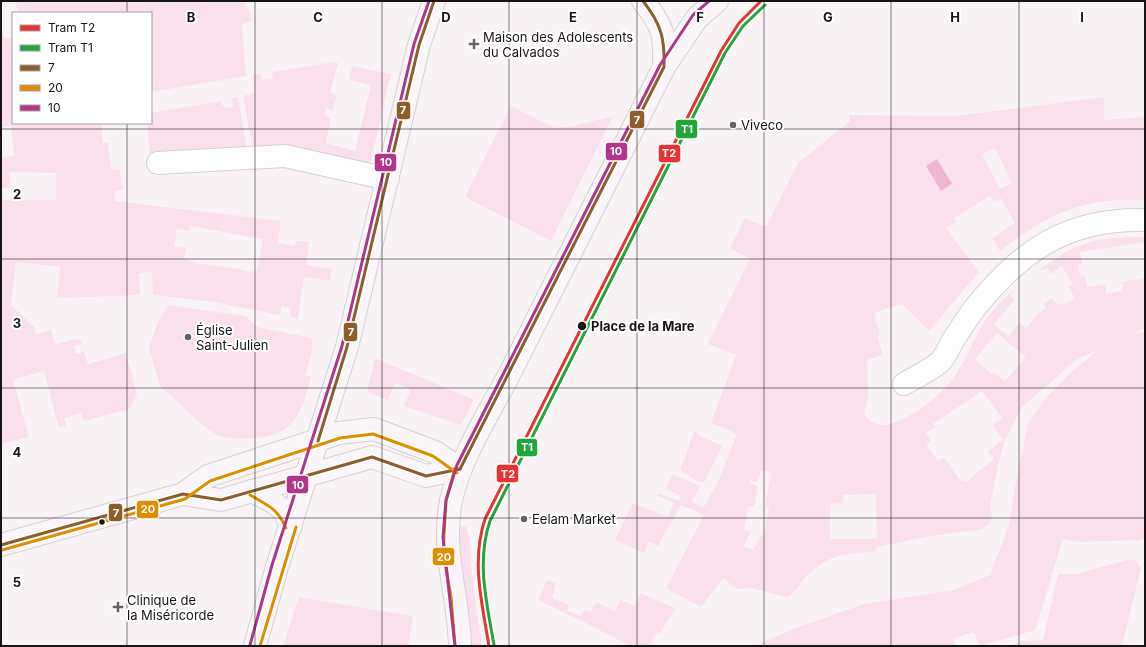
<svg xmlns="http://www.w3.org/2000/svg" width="1146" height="647" font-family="Inter,sans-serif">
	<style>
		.green { fill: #f9e0ec; fill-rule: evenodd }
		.water { fill: #efb6d3 }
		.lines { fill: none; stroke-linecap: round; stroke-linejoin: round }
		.minor-casing { stroke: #d5d0d2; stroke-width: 24 }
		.secondary-casing { stroke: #d5d0d2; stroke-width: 24 }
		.minor { stroke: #fefdfe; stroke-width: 22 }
		.secondary { stroke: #faf5f8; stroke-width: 22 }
		.bus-1-casing { stroke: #fff; stroke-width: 6 }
		.bus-2-casing { stroke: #fff; stroke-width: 6 }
		.bus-3-casing { stroke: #fff; stroke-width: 6 }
		.bus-1 { stroke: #8d5e2a; stroke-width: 3 }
		.bus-2 { stroke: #df8e02; stroke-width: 3 }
		.bus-3 { stroke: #b0358b; stroke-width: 3 }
		.tram-1-casing { stroke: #fff; stroke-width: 6 }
		.tram-2-casing { stroke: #fff; stroke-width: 6 }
		.tram-1 { stroke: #e73331; stroke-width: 3 }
		.tram-2 { stroke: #23a638; stroke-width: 3 }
		.grid { fill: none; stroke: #171416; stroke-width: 1; stroke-opacity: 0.55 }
		.poi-dot { fill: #666264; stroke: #fff; stroke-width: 1.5 }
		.stop-dot { fill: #171416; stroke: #fff; stroke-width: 1.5 }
		.labels { text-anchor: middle; stroke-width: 4; stroke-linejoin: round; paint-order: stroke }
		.poi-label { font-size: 13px; fill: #171416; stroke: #fff; text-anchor: start }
		.stop-label { font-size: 13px; font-weight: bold; fill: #171416; stroke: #fff; text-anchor: start }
		.grid-label { font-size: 13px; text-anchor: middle; font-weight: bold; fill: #171416; stroke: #fff; stroke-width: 4; stroke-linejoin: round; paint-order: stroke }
		.line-badge { stroke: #fff; stroke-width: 1.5 }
		.badge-label { font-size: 11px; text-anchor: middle; font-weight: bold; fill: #fff }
	</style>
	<rect width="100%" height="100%" fill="#f9f3f6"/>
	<g class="green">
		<polygon points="14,1 245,1 247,9 249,9 251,22 242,24 246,76 151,92 151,13 20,13"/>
		<path d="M1,30L5,39L13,36V123H101L103,143H108L111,170L120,169L123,190L114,191L115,201L281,221L278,243L295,246L296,241L309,242L306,265L332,269L330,281L304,277L298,319L290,317L291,308L282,306L280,315L215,302L153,295L152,272L139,273L140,295L57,298L60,267L16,262L11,305L34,327L36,335L51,330L55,345L75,339L81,340L82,344L74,346L76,354L84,352L88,364L126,353L137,395L129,409L84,421L81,413L64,418L66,426L59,428L44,371L13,380L29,437L1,444V158L14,156L11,126L1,127ZM10,172L56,173V200H3L2,188L10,187ZM190,226L263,239L257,271L248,272L240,269L195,263L184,258L186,248L174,246L177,229L189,231Z"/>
		<polygon points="334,62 338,63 330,93 337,95 333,110 326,108 324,115 331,118 326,143 355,151 371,85 349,80 352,66 391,74 369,169 253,151 243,96 255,93 253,75 261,74 262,80 273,78 272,72"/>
		<polygon points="238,97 247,151 150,155 147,123 151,123 151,113 221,101 221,104 227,108 233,107 232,98"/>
		<path d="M1104,97V120L1145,117V200C1081,198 1050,213 1000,251L992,238L1015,223L1001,198L994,202L990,196L954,218L956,222L946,228L979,272L929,331L902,304L874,313L880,335L877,336L883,355L867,360L868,397L864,414C868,419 874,425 881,425C901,427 941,395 952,380C966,362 972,340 985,321C994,308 1006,297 1018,286L1010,295L1015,299L994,324L1008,336L1020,323L1026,329L1037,314L1046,308L1044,304L1052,298L1055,303L1064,305L1075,298L1068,287L1073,284L1062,266L1050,274L1047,268L1039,270C1076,242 1099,236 1145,237V242L1080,252L1082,264L1078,265L1081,277L1085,276L1087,287L1106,284V294L1123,291L1122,282L1145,278V328L1133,334L1145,332V538L1140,540L1078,542L1063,539L1035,630L980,646L974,632L953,638L955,646H755L793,629L864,604L954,590L990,575L1009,525L1015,487L1028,424L1044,400L1068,375L1098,350L1128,336L1076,360L1022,407L1005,440L998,465L990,505L992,517L991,523L982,529L925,537L877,547L875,552C840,553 827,555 802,581C798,586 794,595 787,597L751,588L737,589L723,578L701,607L666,588L704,515L681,505L658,546L649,542L644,553L615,540L633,503L668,517L674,502L657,496L658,493L679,501L681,496L666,489L673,474L700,486L692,502L704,507L715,487H716L737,434L711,423L736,355L708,344L750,259L730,248L745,218L766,227L798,163L850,121L849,115L954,116ZM995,148L1012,183L1000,189L982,154ZM997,333L1026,357L1005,381L994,372L991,374L975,359ZM982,391L1002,418L993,425L1003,440L988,451L994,459L966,482L960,480L944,457L938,461L926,445L931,441L926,433L936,427L933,424ZM762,470L771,472L765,507L769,508L764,536L761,535L753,550L743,546L751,532L744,530L748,507H754L758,486L749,483L750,480L757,482ZM876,494L877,539H830V504L843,503V495Z"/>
		<polygon points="511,106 555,128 573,126 613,116 551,241 465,197"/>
		<path d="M168,305L245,316L257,327L312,338V352L305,376H311C302,414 293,438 249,438C239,439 225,439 216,434C196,424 182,403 164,390L160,386L149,347L158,322Z"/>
		<polygon points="375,358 474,400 461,425 404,406 411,389 395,383 388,400 367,392"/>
		<polygon points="694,432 699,433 698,435 722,446 704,483 695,480 680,470"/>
		<polygon points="466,526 470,545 472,579 482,646 465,646 455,528"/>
		<polygon points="1127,560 1134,560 1141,568 1122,646 1010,646 1022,641 1043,640 1058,574 1076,574"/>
		<polygon points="547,580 556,583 552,598 569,605 567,611 580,616 584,610 591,612 596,602 615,611 620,600 635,606 641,593 676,609 659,634 656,632 650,646 630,646 588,624 538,600"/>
		<polygon points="299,597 413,616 408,646 283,646"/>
	</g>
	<polygon class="water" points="937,159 952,184 941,191 926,166"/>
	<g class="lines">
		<defs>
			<g id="minor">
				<polyline points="158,163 285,156 388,179"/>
				<path d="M904,384C915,377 933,369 941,361C945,356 949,348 952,342C959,331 966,320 974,309C1021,250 1068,218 1145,220"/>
			</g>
			<g id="secondary">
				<path d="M643,1C664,27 665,35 664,67"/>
				<polyline points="252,491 273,502 284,511 291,526"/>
				<polyline points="183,494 221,500 372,457 426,476 460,469"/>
				<polyline points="1,545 183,494 208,476 339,433 374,429 435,452 460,469"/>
				<polyline points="255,646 277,567 347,347 419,45 434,1"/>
				<path d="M460,646C459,598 441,550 451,501C460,456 492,409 513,367C563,267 614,167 664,67L697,18L717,1"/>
			</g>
		</defs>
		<use href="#minor" class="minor-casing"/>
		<use href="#secondary" class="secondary-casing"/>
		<use href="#minor" class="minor"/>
		<use href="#secondary" class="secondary"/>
		<defs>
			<g id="bus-1">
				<polyline points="318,441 347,347 419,45 434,1"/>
				<path d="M460,469L664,67C665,38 661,24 643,1"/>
				<polyline points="1,545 183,494 221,500 372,457 426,476 460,469"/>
			</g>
			<g id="bus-2">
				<path d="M250,495C269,506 277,508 286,528"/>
				<polyline points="2,550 185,499 210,481 340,438 373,434 433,456 457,473"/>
				<polyline points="260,646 296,527"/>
				<polyline points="455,646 451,596 443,554 446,501 455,468"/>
			</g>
			<g id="bus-3">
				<polyline points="250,645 272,565 342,346 414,44 429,1"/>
				<polyline points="455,646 443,537 446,500 457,465 660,65 693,15 709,1"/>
			</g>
		</defs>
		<use href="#bus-1" class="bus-1-casing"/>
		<use href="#bus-2" class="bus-2-casing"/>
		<use href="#bus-3" class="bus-3-casing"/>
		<use href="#bus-1" class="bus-1"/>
		<use href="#bus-2" class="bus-2"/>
		<use href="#bus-3" class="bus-3"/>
		<defs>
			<path id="tram-1" d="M489,646C482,603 471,561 485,519L721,51L739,23L761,1"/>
			<path id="tram-2" d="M494,645C487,604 476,562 490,521L725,53L743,26L765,5"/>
		</defs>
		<use href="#tram-1" class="tram-1-casing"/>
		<use href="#tram-2" class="tram-2-casing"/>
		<use href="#tram-1" class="tram-1"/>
		<use href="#tram-2" class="tram-2"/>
	</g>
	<path class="grid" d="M127,1V13M255,1V646M382,1V646M509,1V646M637,1V646M764,1V646M891,1V646M1019,1V646M127,123V646M1,129H1145M1,259H1145M1,388H1145M1,518H1145"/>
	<g class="poi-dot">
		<path d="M472 38h4v4h4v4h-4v4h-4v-4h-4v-4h4z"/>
		<circle cx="733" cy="125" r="4"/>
		<circle cx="188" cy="337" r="4"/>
		<circle cx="524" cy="519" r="4"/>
		<path d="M116 601h4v4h4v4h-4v4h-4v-4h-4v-4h4z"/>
	</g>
	<g class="stop-dot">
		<circle cx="582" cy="326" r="5"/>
		<circle cx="102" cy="522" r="3.5"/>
	</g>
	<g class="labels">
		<g class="poi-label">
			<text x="483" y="42">Maison des Adolescents<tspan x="483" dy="15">du Calvados</tspan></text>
			<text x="741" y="130">Viveco</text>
			<text x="196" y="335">Église<tspan x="196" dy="15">Saint-Julien</tspan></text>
			<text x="532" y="524">Eelam Market</text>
			<text x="127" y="605">Clinique de<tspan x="127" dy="15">la Miséricorde</tspan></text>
		</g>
		<g class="stop-label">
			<text x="591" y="331">Place de la Mare</text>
		</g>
	</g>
	<g class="grid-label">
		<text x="191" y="22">B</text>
		<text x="318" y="22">C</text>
		<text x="446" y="22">D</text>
		<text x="573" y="22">E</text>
		<text x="700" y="22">F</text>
		<text x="828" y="22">G</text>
		<text x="955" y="22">H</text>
		<text x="1082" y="22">I</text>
		<text x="17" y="199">2</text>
		<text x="17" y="328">3</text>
		<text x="17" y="457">4</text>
		<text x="17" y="587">5</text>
	</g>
	<g class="line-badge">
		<rect x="396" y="101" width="15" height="19" rx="4" fill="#8d5e2a"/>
		<rect x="629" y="110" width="16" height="19" rx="4" fill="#8d5e2a"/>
		<rect x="675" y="119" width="23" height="20" rx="4" fill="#23a638"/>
		<rect x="605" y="142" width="23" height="19" rx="4" fill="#b0358b"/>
		<rect x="658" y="144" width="23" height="19" rx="4" fill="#e73331"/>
		<rect x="374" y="153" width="23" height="19" rx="4" fill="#b0358b"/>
		<rect x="343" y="322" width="15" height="20" rx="4" fill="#8d5e2a"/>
		<rect x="516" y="438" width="22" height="19" rx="4" fill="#23a638"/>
		<rect x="496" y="464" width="23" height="19" rx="4" fill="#e73331"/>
		<rect x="286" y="475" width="23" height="19" rx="4" fill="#b0358b"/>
		<rect x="136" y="500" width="23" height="19" rx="4" fill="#df8e02"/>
		<rect x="108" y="503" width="15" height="19" rx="4" fill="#8d5e2a"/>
		<rect x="432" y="547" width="23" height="19" rx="4" fill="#df8e02"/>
	</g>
	<g class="badge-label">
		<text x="403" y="114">7</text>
		<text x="637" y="124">7</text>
		<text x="687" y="133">T1</text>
		<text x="616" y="155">10</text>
		<text x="669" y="157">T2</text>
		<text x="386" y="166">10</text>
		<text x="351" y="336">7</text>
		<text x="527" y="451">T1</text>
		<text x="508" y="478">T2</text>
		<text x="298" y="489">10</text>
		<text x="148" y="513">20</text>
		<text x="116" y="517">7</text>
		<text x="444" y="561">20</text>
	</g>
	<rect width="1146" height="647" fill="none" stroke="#171416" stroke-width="4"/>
	<rect x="12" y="12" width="140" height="112" fill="#ffffff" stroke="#a2a1a2"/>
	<rect x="20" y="25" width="20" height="6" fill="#e73331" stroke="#a2a1a2"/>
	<text x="48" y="32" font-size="12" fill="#171416">Tram T2</text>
	<rect x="20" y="45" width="20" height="6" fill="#23a638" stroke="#a2a1a2"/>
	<text x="48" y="52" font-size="12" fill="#171416">Tram T1</text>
	<rect x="20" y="65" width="20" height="6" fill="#8d5e2a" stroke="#a2a1a2"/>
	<text x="48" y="72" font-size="12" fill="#171416">7</text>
	<rect x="20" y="85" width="20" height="6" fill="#df8e02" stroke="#a2a1a2"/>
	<text x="48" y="92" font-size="12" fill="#171416">20</text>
	<rect x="20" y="105" width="20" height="6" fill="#b0358b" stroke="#a2a1a2"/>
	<text x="48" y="112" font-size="12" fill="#171416">10</text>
</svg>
